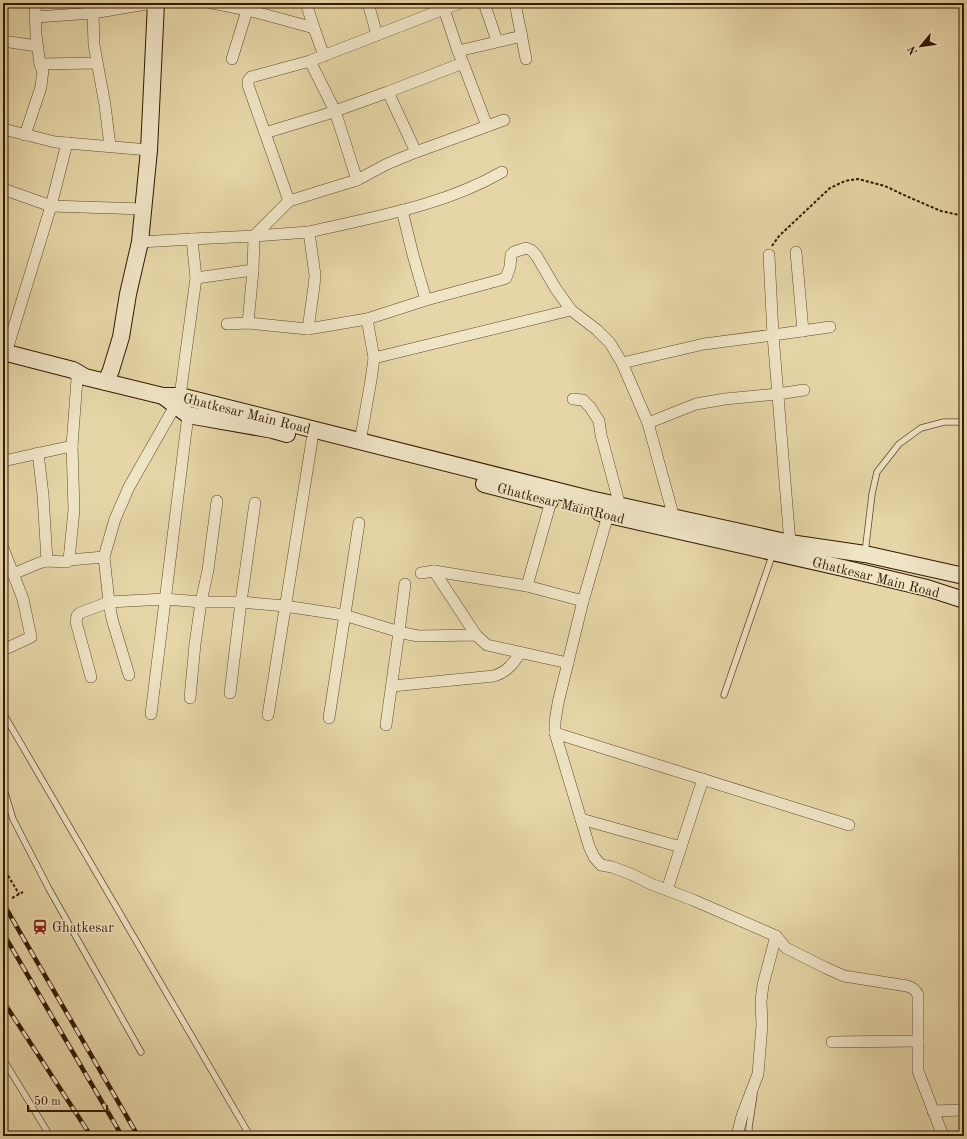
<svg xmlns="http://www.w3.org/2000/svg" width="967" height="1139" font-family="'Old Standard TT',serif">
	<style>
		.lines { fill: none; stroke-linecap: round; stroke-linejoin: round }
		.service-casing { stroke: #60482a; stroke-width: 7 }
		.minor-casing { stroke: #60482a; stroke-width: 12 }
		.secondary-casing { stroke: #331901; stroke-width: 18 }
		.path { stroke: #331901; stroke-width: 2; stroke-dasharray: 3 2; stroke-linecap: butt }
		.service { stroke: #efe4c6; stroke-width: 5.5 }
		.minor { stroke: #efe4c6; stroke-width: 11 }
		.secondary { stroke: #efe4c6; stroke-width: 16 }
		.rail-casing { stroke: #331901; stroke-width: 4.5 }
		.rail { stroke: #efe4c6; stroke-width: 3; stroke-dasharray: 9; stroke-linecap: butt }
		.labels { text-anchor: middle; stroke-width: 3; stroke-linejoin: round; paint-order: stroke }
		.street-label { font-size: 14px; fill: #331901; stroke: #efe4c6 }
		.poi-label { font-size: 14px; fill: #331901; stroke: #efe4c6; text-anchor: start }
	</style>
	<rect width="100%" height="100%" fill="#e6d6a7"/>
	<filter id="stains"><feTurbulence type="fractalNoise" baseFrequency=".005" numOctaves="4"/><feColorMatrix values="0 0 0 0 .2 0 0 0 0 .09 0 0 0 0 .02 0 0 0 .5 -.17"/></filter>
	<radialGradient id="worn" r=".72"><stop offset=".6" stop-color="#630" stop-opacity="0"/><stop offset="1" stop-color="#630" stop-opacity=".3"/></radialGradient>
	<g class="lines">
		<defs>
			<g id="service">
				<polyline points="865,553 872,494 877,472 899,444 921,428 944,422 964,422"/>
				<polyline points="724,695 773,553"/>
				<polyline points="3,713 250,1136"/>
				<polyline points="3,786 13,819 49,889 141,1052"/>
				<polyline points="3,1059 50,1136"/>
				<polyline points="751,1136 749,1132 749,1127 754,1095"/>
			</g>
			<g id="minor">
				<polyline points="212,3 248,10 314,28 324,56"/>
				<polyline points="306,3 314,28"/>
				<polyline points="368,3 377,35"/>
				<polyline points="484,3 497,41"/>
				<polyline points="515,3 526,59"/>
				<polyline points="443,4 444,9 460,3"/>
				<polyline points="93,13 94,45 105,105 110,146"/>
				<polyline points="36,17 93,13 152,3"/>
				<polyline points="3,41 37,46"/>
				<polyline points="458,51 522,36"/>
				<polyline points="232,59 249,4"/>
				<polyline points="310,61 335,111 357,180"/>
				<polyline points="463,63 487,126"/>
				<polyline points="40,64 97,63"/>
				<polyline points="388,92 416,152"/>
				<polyline points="3,129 55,142 149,150"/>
				<polyline points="265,133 327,114 388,92 463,63 458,51 444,9 310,61 251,77 248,81 248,85 289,201"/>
				<polyline points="25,135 41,87 42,77 43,72 40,64 36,35 35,3"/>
				<polyline points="3,189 51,206 144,209"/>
				<path d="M309,232C374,217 443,206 502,172"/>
				<polyline points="192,239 254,236 253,270 196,278"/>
				<polyline points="140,242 192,239 196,278 180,396"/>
				<polyline points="796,252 803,331"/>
				<polyline points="426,300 500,280 506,278 510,267 511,255 514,252 526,248 531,250 536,255 556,289 571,310 597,330 610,343 622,363 648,423 674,518"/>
				<polyline points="367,319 426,300 413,255 402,210"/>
				<polyline points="248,323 253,270"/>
				<polyline points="227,324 248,323 308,329 367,319 374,358 371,380 360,442"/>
				<polyline points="308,329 314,286 315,275 309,232 254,236 289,201 357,180 387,164 416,152 504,120"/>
				<polyline points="6,353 51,206 67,143"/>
				<polyline points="374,358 571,310"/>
				<polyline points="622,363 704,344 773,335 769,255"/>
				<polyline points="573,399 583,400 590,407 599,421 601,435 620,506"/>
				<polyline points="648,423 696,404 725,399 778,394 804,390"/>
				<polyline points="38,453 43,495 47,561"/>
				<polyline points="3,461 72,446"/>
				<polyline points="608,515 583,601 558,703 555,722 555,733 589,846 594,857 601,865 612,867 633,875 651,884 693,900 776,936 763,985 761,1001 762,1025 758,1074 742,1116 737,1136"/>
				<polyline points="790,543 773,335 830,327"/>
				<polyline points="3,548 23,599 31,637 3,650"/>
				<polyline points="69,560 104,557"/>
				<polyline points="434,571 476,635"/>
				<polyline points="421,573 434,571 527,586 583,601"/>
				<polyline points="13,574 39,563 47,561 67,562 69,560 74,510 72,446 77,379"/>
				<polyline points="527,586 551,501"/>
				<polyline points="129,675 112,619 109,602 104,557 115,519 129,487 175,406"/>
				<polyline points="91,677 76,622 77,616 80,613 109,602 165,599 201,602 241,602 285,606 344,615 403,633 418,636 476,635 487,645 568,663"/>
				<path d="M392,686L494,676C507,672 513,664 520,653"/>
				<polyline points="230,693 241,602 255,503"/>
				<polyline points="190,698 195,644 201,602 208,570 217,501"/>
				<polyline points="151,714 188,415"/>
				<polyline points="268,715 312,440"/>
				<polyline points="329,718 359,523"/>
				<polyline points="386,725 399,632 405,584"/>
				<polyline points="555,733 849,825"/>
				<polyline points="581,819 681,847"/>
				<polyline points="667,890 703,779"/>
				<path d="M776,936L786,948L826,968L844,976L907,986C913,988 915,989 918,995V1071L943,1136"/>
				<polyline points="832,1042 918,1041"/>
				<polyline points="933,1111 964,1110"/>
			</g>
			<g id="secondary">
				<polyline points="3,352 73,370 85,377 163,396 180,396 590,499 790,543 865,554 964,576"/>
				<polyline points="106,382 111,370 121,337 128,294 140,242 149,150 156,3"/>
				<polyline points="163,396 188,415 273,430 287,434"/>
				<polyline points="484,484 550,501"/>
				<polyline points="600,513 843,568 927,588 964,600"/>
			</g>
		</defs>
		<use href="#service" class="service-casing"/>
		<use href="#minor" class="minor-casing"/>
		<use href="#secondary" class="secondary-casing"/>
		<g class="path">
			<polyline points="772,246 779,236 830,188 845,181 858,179 885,186 906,196 941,211 964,216"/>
			<polyline points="3,867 19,894"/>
			<polyline points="12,898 23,892"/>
		</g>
		<use href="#service" class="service"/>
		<use href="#minor" class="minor"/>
		<use href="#secondary" class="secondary"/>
		<defs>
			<g id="rail">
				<polyline points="3,903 138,1136"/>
				<polyline points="3,933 122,1136"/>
				<polyline points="3,1001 91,1136"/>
			</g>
		</defs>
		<use href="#rail" class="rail-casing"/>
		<use href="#rail" class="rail"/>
	</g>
	<defs>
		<symbol id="station-bare" viewBox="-9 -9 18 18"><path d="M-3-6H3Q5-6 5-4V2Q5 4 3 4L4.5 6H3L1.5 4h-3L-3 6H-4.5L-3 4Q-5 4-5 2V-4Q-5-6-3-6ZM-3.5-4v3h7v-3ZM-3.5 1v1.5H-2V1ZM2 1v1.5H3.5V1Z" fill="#8f2418" stroke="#efe4c6" stroke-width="2.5" paint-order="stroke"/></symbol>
	</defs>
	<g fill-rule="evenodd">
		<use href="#station-bare" x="29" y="916" width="22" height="22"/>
	</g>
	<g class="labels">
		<g class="street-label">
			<text transform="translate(247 413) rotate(14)" y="5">Ghatkesar Main Road</text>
			<text transform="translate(561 503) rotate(14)" y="5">Ghatkesar Main Road</text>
			<text transform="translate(876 577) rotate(14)" y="5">Ghatkesar Main Road</text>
		</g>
		<g class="poi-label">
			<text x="52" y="932">Ghatkesar</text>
		</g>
	</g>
	<rect width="967" height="1139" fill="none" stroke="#e6d6a7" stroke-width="16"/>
	<rect x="4" y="4" width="959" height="1131" fill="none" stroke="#331901" stroke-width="2"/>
	<rect x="8" y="8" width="951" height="1123" fill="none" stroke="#331901"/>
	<g transform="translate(921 46) rotate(241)" stroke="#efe4c6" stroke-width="3" paint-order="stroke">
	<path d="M0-3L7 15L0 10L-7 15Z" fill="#331901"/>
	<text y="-6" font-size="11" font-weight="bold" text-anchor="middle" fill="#331901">N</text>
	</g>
	<path d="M28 1105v6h79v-6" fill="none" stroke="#331901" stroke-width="2"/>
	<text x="34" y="1105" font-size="12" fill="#331901" stroke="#efe4c6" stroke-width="3" paint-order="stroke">50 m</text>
	<rect width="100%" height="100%" filter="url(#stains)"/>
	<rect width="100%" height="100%" fill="url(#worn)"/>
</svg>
